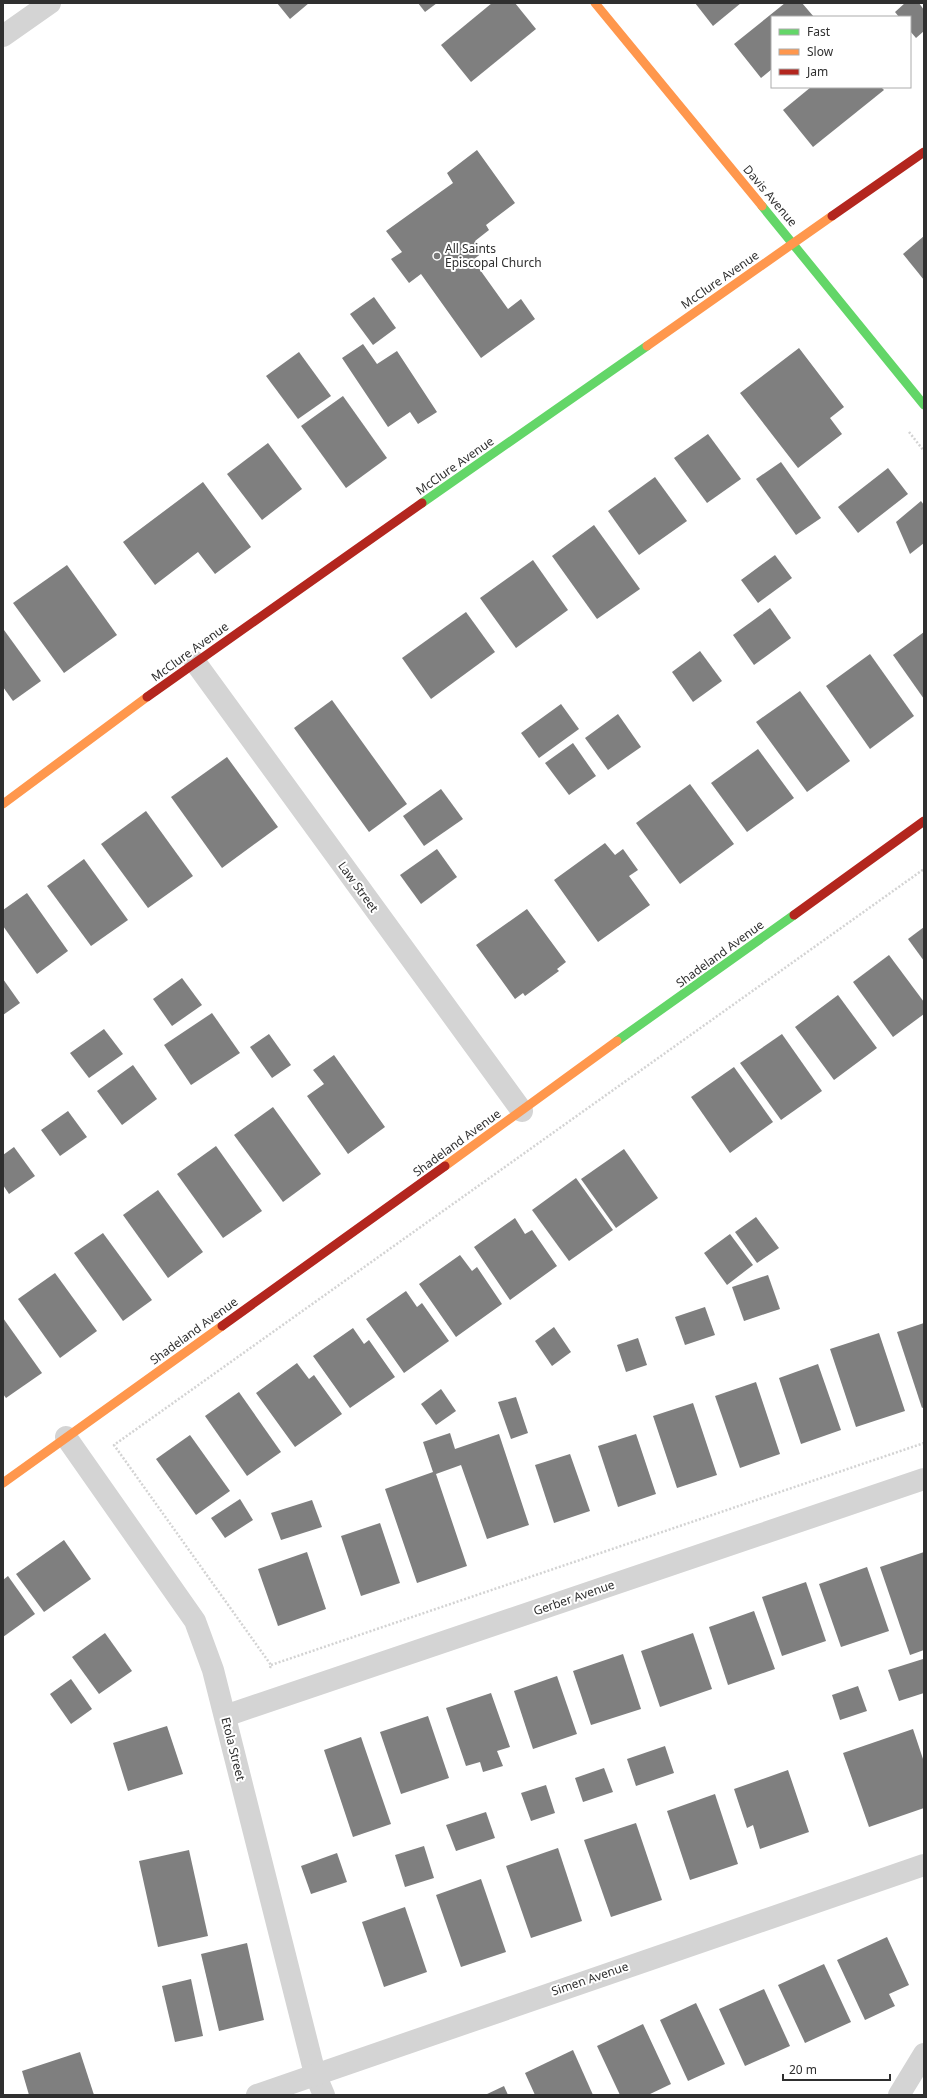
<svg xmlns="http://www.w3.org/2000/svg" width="927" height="2098" font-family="'Noto Sans',sans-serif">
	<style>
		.building { fill: #7f7f7f }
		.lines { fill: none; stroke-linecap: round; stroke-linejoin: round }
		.path { stroke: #d3d3d3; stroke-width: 2.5; stroke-dasharray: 2 2; stroke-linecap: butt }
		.street { stroke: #d4d4d4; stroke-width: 22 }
		.fast { stroke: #63d668; stroke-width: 9 }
		.slow { stroke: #ff974d; stroke-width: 9 }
		.jam { stroke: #b3261e; stroke-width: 9 }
		.poi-dot { fill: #787878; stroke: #fff; stroke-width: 1.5 }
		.labels { text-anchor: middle; stroke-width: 4; stroke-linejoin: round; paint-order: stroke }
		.street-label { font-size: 12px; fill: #2f2f2f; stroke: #fff }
		.poi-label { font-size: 12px; fill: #2f2f2f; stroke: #fff; text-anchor: start }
	</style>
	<rect width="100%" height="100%" fill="#fff"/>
	<g class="building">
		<polygon points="277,3 309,3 290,19"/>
		<polygon points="418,3 437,3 425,12"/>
		<polygon points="492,3 515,3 536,29 471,82 441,45"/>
		<polygon points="695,3 741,3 713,26"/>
		<polygon points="785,3 802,3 814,17 772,17 772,69 761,78 734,44"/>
		<polygon points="905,3 919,3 924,10 924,31 916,38 910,31 910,17 899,17 895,12"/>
		<polygon points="811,87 881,87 884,90 813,147 783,110"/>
		<polygon points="477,150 515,203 486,225 489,230 475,241 483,252 473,260 508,309 521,299 535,319 481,358 421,274 409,283 391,259 402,252 386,231 453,183 447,173"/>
		<polygon points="924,236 924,280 903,254"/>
		<polygon points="374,297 396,328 373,345 350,314"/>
		<polygon points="363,344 377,364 397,351 437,412 418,424 410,412 388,427 342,358"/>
		<polygon points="799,348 844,407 830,418 842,434 798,468 740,393"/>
		<polygon points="299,352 331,396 298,419 266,376"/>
		<polygon points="343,396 387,458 346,488 301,426"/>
		<polygon points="708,434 741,479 707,503 674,458"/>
		<polygon points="268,443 302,489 262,520 227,474"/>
		<polygon points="781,462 821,518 796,535 756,479"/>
		<polygon points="888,468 908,494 858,533 838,507"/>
		<polygon points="655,477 687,521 639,555 608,511"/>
		<polygon points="203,482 251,547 215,574 198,552 155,585 123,542"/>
		<polygon points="921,501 924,505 924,543 910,554 896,522"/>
		<polygon points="594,525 640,589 597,619 552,556"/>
		<polygon points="775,555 792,578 758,603 741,580"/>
		<polygon points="533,560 568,610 516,648 480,598"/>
		<polygon points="67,565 117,635 64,673 13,603"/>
		<polygon points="770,608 791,638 754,665 733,635"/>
		<polygon points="466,612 495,652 431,699 402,658"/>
		<polygon points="4,630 41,681 13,701 3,687"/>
		<polygon points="924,632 924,699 893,655"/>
		<polygon points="700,651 722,681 693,702 672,672"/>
		<polygon points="870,654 914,716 870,749 826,686"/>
		<polygon points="800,691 850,761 807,792 756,722"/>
		<polygon points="332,700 407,804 369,832 294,728"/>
		<polygon points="561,704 579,729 539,758 521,733"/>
		<polygon points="618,714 641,747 608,770 585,738"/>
		<polygon points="573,743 596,776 569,795 545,763"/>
		<polygon points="758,749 794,798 747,832 711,783"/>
		<polygon points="227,757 278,827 222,868 171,797"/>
		<polygon points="690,784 734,844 680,884 636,823"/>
		<polygon points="441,789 463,819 424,846 403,816"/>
		<polygon points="146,811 193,876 148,908 101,844"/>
		<polygon points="605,843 615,855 623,849 638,870 629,876 650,905 598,942 554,880"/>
		<polygon points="437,849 457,877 421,904 400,875"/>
		<polygon points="84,859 128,920 91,946 47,886"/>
		<polygon points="27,893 68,951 37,974 3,926 3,910"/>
		<polygon points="527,909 566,962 557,969 559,971 525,996 523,993 515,999 476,945"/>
		<polygon points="924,927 924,961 908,939"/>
		<polygon points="889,955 924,1002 924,1014 893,1037 853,982"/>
		<polygon points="182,978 202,1005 172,1026 153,999"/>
		<polygon points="3,979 20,1003 3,1015"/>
		<polygon points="838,995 877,1048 834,1080 795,1027"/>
		<polygon points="212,1013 240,1053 191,1085 164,1045"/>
		<polygon points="104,1029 123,1054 89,1078 70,1053"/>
		<polygon points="269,1034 291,1065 272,1078 250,1047"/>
		<polygon points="782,1034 822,1091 781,1120 740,1063"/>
		<polygon points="334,1055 385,1127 348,1154 307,1096 324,1084 313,1070"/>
		<polygon points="133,1065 157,1099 122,1125 97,1091"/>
		<polygon points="734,1067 773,1122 730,1153 691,1097"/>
		<polygon points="273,1107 321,1174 283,1202 234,1135"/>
		<polygon points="68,1111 87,1137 60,1156 41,1130"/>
		<polygon points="216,1146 262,1211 223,1238 177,1174"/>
		<polygon points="14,1147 35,1176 9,1194 3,1185 3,1155"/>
		<polygon points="624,1149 658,1198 616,1228 581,1179"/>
		<polygon points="576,1178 613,1230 569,1261 532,1210"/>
		<polygon points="158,1190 203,1252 168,1278 123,1215"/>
		<polygon points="756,1217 779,1248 757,1263 735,1232"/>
		<polygon points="515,1218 525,1234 532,1230 557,1266 510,1300 474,1247"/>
		<polygon points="103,1233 152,1300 123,1321 74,1253"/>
		<polygon points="730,1234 753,1265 727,1285 704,1253"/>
		<polygon points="460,1255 472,1271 477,1267 502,1304 456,1337 419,1284"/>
		<polygon points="55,1273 97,1331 60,1358 18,1299"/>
		<polygon points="768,1275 780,1309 744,1321 732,1287"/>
		<polygon points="406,1291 417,1307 422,1303 449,1341 404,1373 366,1319"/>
		<polygon points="705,1307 715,1335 685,1345 675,1317"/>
		<polygon points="3,1318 42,1373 6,1398 3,1394"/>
		<polygon points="924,1323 924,1407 922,1408 897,1332"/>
		<polygon points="554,1327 571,1352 552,1366 535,1341"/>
		<polygon points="353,1328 364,1344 369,1340 395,1377 350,1408 313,1356"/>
		<polygon points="879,1333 905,1411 856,1427 830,1349"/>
		<polygon points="638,1338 647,1365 626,1372 617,1345"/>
		<polygon points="297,1363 309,1379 314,1375 342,1414 295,1447 256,1393"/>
		<polygon points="818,1364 841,1430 801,1444 779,1378"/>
		<polygon points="756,1382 780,1454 740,1468 715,1396"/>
		<polygon points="441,1389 456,1411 436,1425 421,1404"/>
		<polygon points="239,1392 281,1452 247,1476 205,1416"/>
		<polygon points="516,1397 528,1433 511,1439 498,1402"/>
		<polygon points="693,1403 717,1475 677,1488 653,1416"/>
		<polygon points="450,1433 455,1449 499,1434 529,1525 487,1539 461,1465 436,1474 467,1566 417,1583 385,1489 433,1472 423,1442"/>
		<polygon points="636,1434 656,1494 618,1507 598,1446"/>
		<polygon points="190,1435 230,1491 196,1515 156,1459"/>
		<polygon points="570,1454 590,1511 554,1523 535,1465"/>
		<polygon points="240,1499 253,1520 225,1538 211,1518"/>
		<polygon points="312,1500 322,1527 281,1540 271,1513"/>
		<polygon points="380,1523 400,1583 361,1596 341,1536"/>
		<polygon points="64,1540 91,1579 44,1612 16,1574"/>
		<polygon points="307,1552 326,1609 278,1626 258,1569"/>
		<polygon points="924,1552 924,1650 910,1655 880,1567"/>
		<polygon points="867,1567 889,1631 841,1647 819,1584"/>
		<polygon points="8,1576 35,1614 3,1637 3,1580"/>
		<polygon points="806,1582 826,1641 782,1656 762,1597"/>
		<polygon points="754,1611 775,1669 728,1685 709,1627"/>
		<polygon points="105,1633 132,1671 99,1694 72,1657"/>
		<polygon points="693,1633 712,1689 660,1707 641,1651"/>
		<polygon points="623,1654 641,1709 591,1725 573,1671"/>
		<polygon points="923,1659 924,1693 899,1701 888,1670"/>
		<polygon points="557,1676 577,1734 533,1749 514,1691"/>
		<polygon points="71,1679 92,1709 71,1724 50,1694"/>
		<polygon points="858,1686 867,1711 840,1720 832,1695"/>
		<polygon points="491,1693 510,1747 497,1751 503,1766 483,1772 480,1762 466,1766 446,1708"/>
		<polygon points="428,1716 449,1778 401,1794 380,1732"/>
		<polygon points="167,1726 183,1774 128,1791 113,1743"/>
		<polygon points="913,1729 924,1762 924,1808 869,1827 843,1753"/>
		<polygon points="361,1737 391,1824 353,1837 324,1750"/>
		<polygon points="665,1746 674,1773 636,1786 627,1759"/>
		<polygon points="604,1768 613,1792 583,1802 575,1778"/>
		<polygon points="788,1770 809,1832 760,1849 753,1825 747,1828 734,1789"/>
		<polygon points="546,1785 555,1813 531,1821 521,1793"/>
		<polygon points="715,1794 738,1864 690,1880 667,1811"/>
		<polygon points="486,1812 495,1838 456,1851 446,1825"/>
		<polygon points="636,1823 662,1900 611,1917 584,1840"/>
		<polygon points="424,1846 434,1878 405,1887 395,1855"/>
		<polygon points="558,1848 582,1921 531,1938 506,1866"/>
		<polygon points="189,1850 208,1936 158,1947 139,1861"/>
		<polygon points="337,1853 347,1882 311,1894 301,1866"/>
		<polygon points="481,1879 506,1952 461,1967 436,1895"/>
		<polygon points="405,1907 427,1972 384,1987 362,1922"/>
		<polygon points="887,1937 909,1985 889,1994 895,2006 865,2020 837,1960"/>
		<polygon points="247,1943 264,2020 219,2031 201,1954"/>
		<polygon points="824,1964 851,2022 805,2043 778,1985"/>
		<polygon points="191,1979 203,2036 175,2042 162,1986"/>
		<polygon points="764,1989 790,2046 745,2066 719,2009"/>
		<polygon points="696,2003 725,2064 688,2081 660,2020"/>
		<polygon points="643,2024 671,2084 648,2095 620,2095 597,2046"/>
		<polygon points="573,2050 593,2095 535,2095 525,2073"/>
		<polygon points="80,2052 94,2095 29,2095 22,2071"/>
		<polygon points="504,2086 508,2095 485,2095"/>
	</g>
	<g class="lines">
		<g class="path">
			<polyline points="909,432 924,451"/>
			<polyline points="271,1665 924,1443"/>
			<polyline points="270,1668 271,1665 114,1445 924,869"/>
		</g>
		<g class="street">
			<polyline points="3,36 50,3"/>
			<polyline points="195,662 522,1111"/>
			<polyline points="66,1437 195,1621 213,1670 315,2074 324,2095"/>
			<polyline points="225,1716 924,1479"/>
			<polyline points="257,2095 924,1865"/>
			<polyline points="899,2095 924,2054"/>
		</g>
		<g class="fast">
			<polyline points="762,206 924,405"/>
			<polyline points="422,503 647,346"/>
			<polyline points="617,1041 794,915"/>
		</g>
		<g class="slow">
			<polyline points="595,3 762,206"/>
			<polyline points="647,346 832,216"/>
			<polyline points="3,804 147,697"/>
			<polyline points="445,1166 617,1041"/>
			<polyline points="3,1483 222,1326"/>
		</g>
		<g class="jam">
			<polyline points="832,216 924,152"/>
			<polyline points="147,697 422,503"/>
			<polyline points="794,915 924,821"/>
			<polyline points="222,1326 445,1166"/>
		</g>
	</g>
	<circle class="poi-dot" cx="437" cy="256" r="4"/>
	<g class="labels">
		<g class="street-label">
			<text transform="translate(770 196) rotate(50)" y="4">Davis Avenue</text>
			<text transform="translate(720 280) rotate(-35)" y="4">McClure Avenue</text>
			<text transform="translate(455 466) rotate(-35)" y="4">McClure Avenue</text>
			<text transform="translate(190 652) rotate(-36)" y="4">McClure Avenue</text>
			<text transform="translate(358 887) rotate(54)" y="4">Law Street</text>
			<text transform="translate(720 954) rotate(-36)" y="4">Shadeland Avenue</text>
			<text transform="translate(457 1143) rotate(-36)" y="4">Shadeland Avenue</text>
			<text transform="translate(194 1331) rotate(-36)" y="4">Shadeland Avenue</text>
			<text transform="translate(574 1598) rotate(-19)" y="4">Gerber Avenue</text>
			<text transform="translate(233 1749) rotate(76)" y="4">Etola Street</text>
			<text transform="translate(590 1979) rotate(-19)" y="4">Simen Avenue</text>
		</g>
		<g class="poi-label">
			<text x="445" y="253">All Saints<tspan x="445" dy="14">Episcopal Church</tspan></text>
		</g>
	</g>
	<rect width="927" height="2098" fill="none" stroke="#2f2f2f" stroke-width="8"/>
	<rect x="771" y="16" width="140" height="72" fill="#ffffff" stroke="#acacac"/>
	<rect x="779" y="29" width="20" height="6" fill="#63d668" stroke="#acacac"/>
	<text x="807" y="36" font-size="12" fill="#2f2f2f">Fast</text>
	<rect x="779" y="49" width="20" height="6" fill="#ff974d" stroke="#acacac"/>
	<text x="807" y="56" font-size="12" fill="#2f2f2f">Slow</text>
	<rect x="779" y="69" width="20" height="6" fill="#b3261e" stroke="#acacac"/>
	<text x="807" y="76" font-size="12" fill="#2f2f2f">Jam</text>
	<path d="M783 2074v6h107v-6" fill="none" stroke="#2f2f2f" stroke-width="2"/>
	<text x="789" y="2074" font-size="12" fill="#2f2f2f" stroke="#ffffff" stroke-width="3" paint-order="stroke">20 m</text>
</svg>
